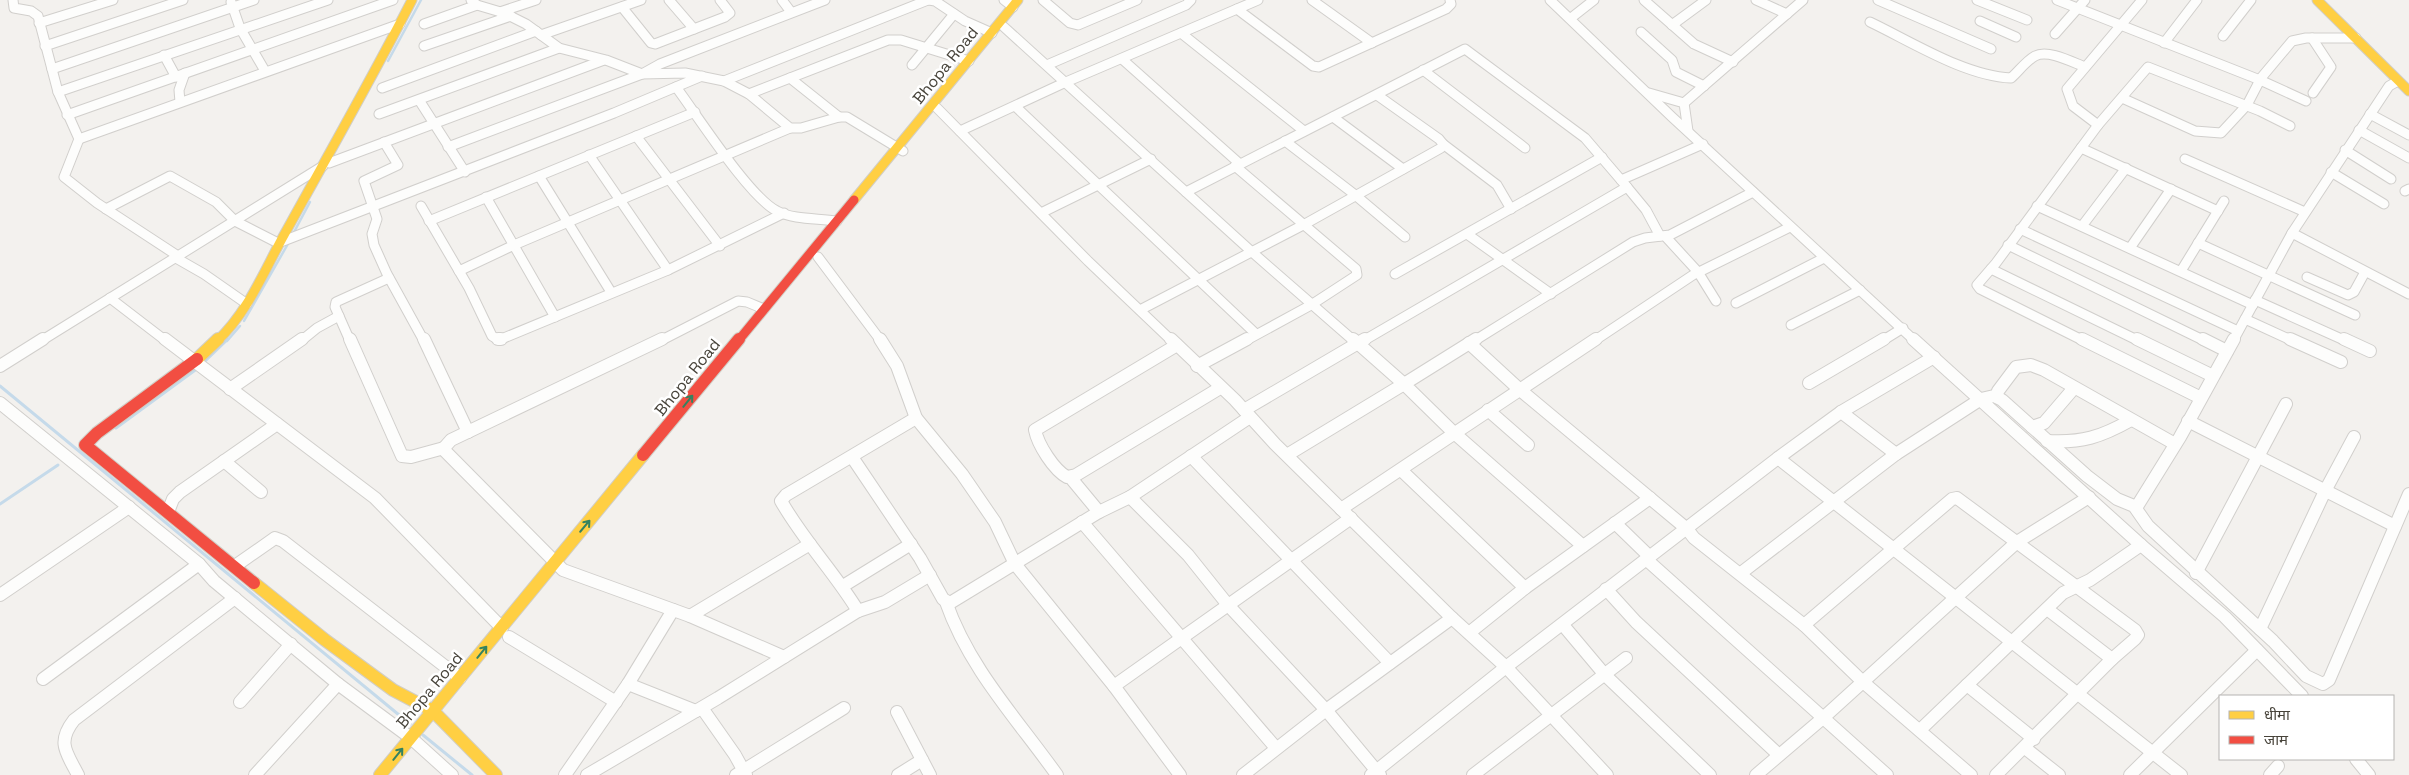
<svg xmlns="http://www.w3.org/2000/svg" width="2409" height="775" font-family="'Space Grotesk','Noto Sans Devanagari',sans-serif">
	<style>
		.lines { fill: none; stroke-linecap: round; stroke-linejoin: round }
		.stream-far1 { stroke: #c5daea; stroke-width: 2.5 }
		.stream { stroke: #c5daea; stroke-width: 3 }
		.street-far1-casing { stroke: #d1cfcc; stroke-width: 11 }
		.street-casing { stroke: #d1cfcc; stroke-width: 14 }
		.slow-far1-casing { stroke: #d1cec6; stroke-width: 11 }
		.slow-casing { stroke: #d1cec6; stroke-width: 14 }
		.jam-far1-casing { stroke: #d1cec6; stroke-width: 11 }
		.jam-casing { stroke: #d1cec6; stroke-width: 14 }
		.street-far1 { stroke: #fdfdfc; stroke-width: 9 }
		.street { stroke: #fdfdfc; stroke-width: 12 }
		.slow-far1 { stroke: #ffcf43; stroke-width: 9 }
		.slow { stroke: #ffcf43; stroke-width: 12 }
		.jam-far1 { stroke: #f24e42; stroke-width: 9 }
		.jam { stroke: #f24e42; stroke-width: 12 }
		.oneway { stroke: #348260 }
		.labels { text-anchor: middle; stroke-width: 5; stroke-linejoin: round; paint-order: stroke }
		.street-label { font-size: 16px; fill: #48443b; stroke: #fff }
	</style>
	<rect width="100%" height="100%" fill="#f3f1ee"/>
	<g class="lines">
		<g class="stream-far1">
			<polyline points="388,61 421,0"/>
			<polyline points="293,234 310,202"/>
			<polyline points="244,321 289,242"/>
			<polyline points="227,341 240,326"/>
		</g>
		<g class="stream">
			<polyline points="202,364 228,339"/>
			<polyline points="0,386 410,724"/>
			<polyline points="116,428 198,368"/>
			<polyline points="0,504 58,465"/>
			<polyline points="423,735 472,775"/>
		</g>
		<defs>
			<g id="street-far1">
				<polyline points="13,0 14,8 31,11 38,16 58,92 79,139 64,177 97,203 178,256"/>
				<polyline points="471,0 477,5 504,13 526,24 559,48 606,60 642,74 685,73 724,81 749,94 790,128 801,128 839,117 847,117 903,151"/>
				<polyline points="669,0 694,29"/>
				<polyline points="782,0 791,12"/>
				<polyline points="929,0 935,1 965,21 992,33"/>
				<polyline points="1004,0 1013,7"/>
				<polyline points="1043,0 1070,23 1078,25 1137,0"/>
				<polyline points="1258,0 1237,9 1313,66 1319,67 1446,9 1451,4 1450,0"/>
				<polyline points="1312,0 1372,43"/>
				<polyline points="1550,0 1672,117 1915,341"/>
				<polyline points="1644,0 1694,44 1733,62"/>
				<polyline points="1756,0 1787,14"/>
				<polyline points="1878,0 1991,49"/>
				<polyline points="1977,0 2027,20"/>
				<polyline points="2057,0 2260,80 2306,101"/>
				<polyline points="231,2 240,28 265,71"/>
				<polyline points="622,7 651,43 655,44 725,17 730,13 720,0"/>
				<polyline points="500,12 536,0"/>
				<polyline points="1571,18 1594,0"/>
				<polyline points="1980,21 2016,37"/>
				<path d="M1870,22C1912,42 1965,76 2011,78C2018,72 2026,61 2035,56C2048,49 2072,62 2085,67"/>
				<polyline points="39,23 113,0"/>
				<polyline points="424,24 477,5"/>
				<polyline points="1672,25 1706,0"/>
				<polyline points="1004,27 1252,252 1354,341"/>
				<polyline points="1641,32 1672,60 1676,72 1704,86"/>
				<polyline points="1181,33 1304,131"/>
				<polyline points="2055,34 2085,0"/>
				<polyline points="541,35 641,0"/>
				<polyline points="2223,36 2251,0"/>
				<polyline points="2312,38 2331,67 2313,93"/>
				<polyline points="2164,43 2197,0"/>
				<polyline points="45,46 183,0"/>
				<polyline points="424,46 511,16"/>
				<polyline points="164,55 176,77"/>
				<polyline points="1122,59 1240,164"/>
				<polyline points="912,65 954,14"/>
				<polyline points="1047,65 1186,5 1191,0"/>
				<polyline points="52,69 254,0"/>
				<polyline points="1423,70 1525,148"/>
				<polyline points="790,78 839,117"/>
				<polyline points="724,81 928,0"/>
				<path d="M676,87C697,115 749,197 777,211C794,220 818,218 837,221"/>
				<polyline points="382,88 536,31"/>
				<polyline points="58,92 328,0"/>
				<polyline points="1649,93 1684,103 1688,131"/>
				<polyline points="749,94 888,40 901,40 969,61"/>
				<polyline points="2122,98 2195,131 2221,133 2247,105 2261,78 2292,41 2306,38 2356,38"/>
				<polyline points="419,100 465,172"/>
				<polyline points="180,102 179,90 185,73"/>
				<polyline points="1684,103 1803,0"/>
				<polyline points="1015,106 1256,334"/>
				<polyline points="937,108 1088,261 1172,341"/>
				<polyline points="379,114 559,48"/>
				<polyline points="2370,114 2409,135"/>
				<polyline points="67,115 393,0"/>
				<polyline points="1333,117 1403,169"/>
				<polyline points="2098,125 2073,106 2067,89 2142,0"/>
				<polyline points="2359,130 2409,158"/>
				<polyline points="960,131 1066,82 1237,9"/>
				<polyline points="636,136 720,246"/>
				<polyline points="79,139 400,24"/>
				<polyline points="1285,141 1354,194 1405,237"/>
				<polyline points="384,142 398,165 364,181 377,219 372,234 374,245 387,274 424,341"/>
				<polyline points="1443,144 1497,185 1511,209"/>
				<polyline points="448,147 642,74 660,64 825,0"/>
				<polyline points="2081,148 2218,211"/>
				<polyline points="2345,150 2391,179"/>
				<polyline points="589,155 668,270"/>
				<polyline points="2185,159 2305,212"/>
				<polyline points="329,163 604,60"/>
				<polyline points="1235,166 1356,269 1357,275 1311,305 1245,341"/>
				<polyline points="2331,172 2384,204"/>
				<polyline points="539,176 611,292"/>
				<polyline points="1621,180 1703,144"/>
				<polyline points="1627,187 1646,210 1660,236"/>
				<polyline points="2405,191 2409,189"/>
				<polyline points="1186,192 1465,49 1585,138 1627,187 1363,341"/>
				<polyline points="486,197 555,317"/>
				<polyline points="421,206 469,288 492,336 499,340 668,270 784,213"/>
				<polyline points="2037,206 2253,305"/>
				<polyline points="106,209 170,176 216,202 235,221 278,243 614,113 702,76"/>
				<polyline points="1041,213 1151,159"/>
				<polyline points="429,221 695,112"/>
				<polyline points="2082,226 2126,168"/>
				<polyline points="2020,229 2238,331"/>
				<polyline points="2292,233 2409,294"/>
				<polyline points="1467,234 1551,294"/>
				<polyline points="1665,236 1698,272 1716,301"/>
				<polyline points="2198,243 2355,315"/>
				<polyline points="2008,245 2205,341"/>
				<polyline points="2130,248 2171,189"/>
				<polyline points="818,257 881,341"/>
				<polyline points="176,258 204,274 247,304"/>
				<polyline points="1991,269 2139,341"/>
				<polyline points="459,271 514,245 790,128"/>
				<polyline points="2181,271 2224,201"/>
				<polyline points="1395,274 1602,157"/>
				<polyline points="2307,277 2348,295 2354,292 2365,272"/>
				<polyline points="110,298 166,341"/>
				<polyline points="2255,300 2346,341"/>
				<polyline points="1736,303 1824,258"/>
				<polyline points="1140,310 1305,224 1441,148 1443,144 1439,139 1377,95"/>
				<polyline points="2245,319 2293,341"/>
				<polyline points="1791,325 1860,290"/>
				<polyline points="41,341 323,166"/>
				<polyline points="301,341 317,328 339,316"/>
				<polyline points="350,341 335,307 336,302 389,278"/>
				<polyline points="660,341 738,301 747,302 764,309"/>
				<polyline points="1474,341 1633,242 1645,238 1670,235 1753,192"/>
				<polyline points="1594,341 1693,275 1790,227"/>
				<polyline points="1882,341 1903,328"/>
				<polyline points="2084,341 1980,289 1977,285 1996,263 2098,125 2148,67 2260,111 2290,126"/>
				<polyline points="2233,341 2292,233 2389,86 2398,81"/>
			</g>
			<g id="street">
				<polyline points="165,339 375,498 502,628"/>
				<polyline points="350,339 402,456 411,457 444,448"/>
				<polyline points="424,339 468,432"/>
				<polyline points="498,339 501,339"/>
				<polyline points="662,339 451,440 444,448 445,451 563,570 690,616 784,657"/>
				<polyline points="880,339 897,366 916,418 962,474 995,522 1015,564 1114,686 1180,775"/>
				<polyline points="1171,339 1235,400 1275,444 1452,618 1506,667 1607,775"/>
				<polyline points="1476,339 1404,384 1453,432 1583,546"/>
				<polyline points="1913,339 2141,545 2225,617 2302,696"/>
				<polyline points="2082,339 2201,398"/>
				<polyline points="2137,339 2213,376"/>
				<polyline points="2203,339 2227,351"/>
				<polyline points="2290,339 2341,362"/>
				<polyline points="2344,339 2370,351"/>
				<polyline points="1469,343 1519,389 1687,529 1694,538 1804,625 1863,682 1971,775"/>
				<path d="M1177,345L1035,430C1038,445 1054,470 1067,477L1076,475L1220,388"/>
				<polyline points="0,366 43,339"/>
				<polyline points="1197,366 1247,339"/>
				<polyline points="1809,383 1884,339"/>
				<polyline points="230,389 302,339"/>
				<polyline points="1997,397 1998,391 2016,367 2031,365 2044,370 2175,444"/>
				<polyline points="0,403 199,564 214,581 338,684 411,738 452,775"/>
				<polyline points="1244,410 1365,339"/>
				<polyline points="1488,410 1528,445"/>
				<polyline points="1841,412 1896,454"/>
				<polyline points="2188,421 2395,526"/>
				<polyline points="2032,427 2044,423 2074,388"/>
				<path d="M2047,441C2082,443 2101,437 2131,420"/>
				<polyline points="1287,455 1404,384 1353,339"/>
				<polyline points="1191,456 1390,663"/>
				<polyline points="852,457 920,558 943,599 950,603 1099,512 1130,497 1250,417"/>
				<polyline points="1778,458 2181,775"/>
				<polyline points="224,461 261,492"/>
				<polyline points="1401,470 1525,588"/>
				<polyline points="1070,477 1099,512"/>
				<polyline points="1130,497 1188,555 1228,605 1326,710 1380,775"/>
				<polyline points="2136,508 2180,437 2234,339"/>
				<polyline points="1341,509 1596,339"/>
				<polyline points="168,512 173,499 180,492 277,424"/>
				<polyline points="1082,522 1276,748"/>
				<polyline points="1615,523 1650,557"/>
				<polyline points="1647,560 1887,775"/>
				<polyline points="235,566 275,538 283,541 460,678"/>
				<polyline points="1741,573 1896,454 1981,399 1994,396 2002,400 2087,476 2117,499 2134,506 2148,526 2273,641 2306,676 2323,684 2329,680 2409,494"/>
				<polyline points="2196,573 2286,404"/>
				<polyline points="843,586 911,544"/>
				<polyline points="1606,589 1636,622 1779,755"/>
				<polyline points="0,595 129,507"/>
				<path d="M946,602C969,668 1017,719 1057,775"/>
				<polyline points="2047,609 2112,659"/>
				<path d="M858,611C835,573 803,540 781,501L786,495L916,418"/>
				<polyline points="690,616 810,544"/>
				<polyline points="1563,625 1605,675 1710,775"/>
				<polyline points="1804,625 1952,499 1957,498 2135,630 2138,635 2135,639 2112,659 1996,775"/>
				<polyline points="2260,629 2325,491 2354,437"/>
				<polyline points="1469,633 1525,588 1650,498"/>
				<polyline points="509,637 616,702"/>
				<polyline points="43,679 199,564"/>
				<polyline points="628,684 696,711"/>
				<polyline points="1967,685 2034,739"/>
				<polyline points="1114,686 1351,518"/>
				<polyline points="240,702 291,644"/>
				<polyline points="702,708 735,755 746,775"/>
				<polyline points="897,712 930,775"/>
				<polyline points="1920,730 2063,593 2090,580 2141,545"/>
				<polyline points="2025,748 2059,775"/>
				<polyline points="2356,759 2369,775"/>
				<path d="M78,775C67,753 56,743 74,720L235,598"/>
				<polyline points="255,775 338,684"/>
				<polyline points="565,775 628,684 673,610"/>
				<polyline points="587,775 718,698 858,611 885,602 930,575"/>
				<polyline points="736,775 844,708"/>
				<polyline points="898,775 922,760"/>
				<polyline points="1243,775 1326,710 1452,618"/>
				<polyline points="1371,775 1506,667 1778,458 1841,412 1934,357"/>
				<polyline points="1473,775 1626,658"/>
				<polyline points="1756,775 1823,718 2017,542 2089,497"/>
				<polyline points="2130,775 2257,650"/>
				<polyline points="2270,775 2278,766"/>
			</g>
			<g id="slow-far1">
				<polyline points="2317,0 2409,91"/>
				<polyline points="854,200 1018,0"/>
				<path d="M217,341C248,312 264,271 284,235C327,157 371,80 412,0"/>
			</g>
			<g id="slow">
				<polyline points="197,359 218,339"/>
				<polyline points="254,583 325,640 393,690 433,711 496,775"/>
				<polyline points="380,775 643,455"/>
			</g>
			<polyline id="jam-far1" points="738,341 854,200"/>
			<g id="jam">
				<polyline points="197,359 97,433 85,445 254,583"/>
				<polyline points="643,455 739,339"/>
			</g>
		</defs>
		<use href="#street-far1" class="street-far1-casing"/>
		<use href="#street" class="street-casing"/>
		<use href="#slow-far1" class="slow-far1-casing"/>
		<use href="#slow" class="slow-casing"/>
		<use href="#jam-far1" class="jam-far1-casing"/>
		<use href="#jam" class="jam-casing"/>
		<use href="#street-far1" class="street-far1"/>
		<use href="#street" class="street"/>
		<use href="#slow-far1" class="slow-far1"/>
		<use href="#slow" class="slow"/>
		<use href="#jam-far1" class="jam-far1"/>
		<use href="#jam" class="jam"/>
	</g>
	<defs><path id="oneway-shaft" d="M-6 0H5M1.5-3L5.5 0L1.5 3" fill="none" stroke-width="1.6" stroke-linecap="round" stroke-linejoin="round" transform="scale(1.25)"/></defs>
	<g class="oneway">
		<use href="#oneway-shaft" transform="translate(688 401) rotate(-51)"/>
		<use href="#oneway-shaft" transform="translate(585 526) rotate(-50)"/>
		<use href="#oneway-shaft" transform="translate(482 652) rotate(-51)"/>
		<use href="#oneway-shaft" transform="translate(398 754) rotate(-51)"/>
	</g>
	<g class="labels">
		<g class="street-label">
			<text transform="translate(945 65) rotate(-51)" y="6">Bhopa Road</text>
			<text transform="translate(687 377) rotate(-51)" y="6">Bhopa Road</text>
			<text transform="translate(429 690) rotate(-50)" y="6">Bhopa Road</text>
		</g>
	</g>
	<rect x="2219" y="695" width="175" height="65" fill="#ffffff" stroke="#b6b4b1"/>
	<rect x="2229" y="711" width="25" height="8" fill="#ffcf43" stroke="#b6b4b1"/>
	<text x="2264" y="720" font-size="15" fill="#48443b">धीमा</text>
	<rect x="2229" y="736" width="25" height="8" fill="#f24e42" stroke="#b6b4b1"/>
	<text x="2264" y="745" font-size="15" fill="#48443b">जाम</text>
</svg>
